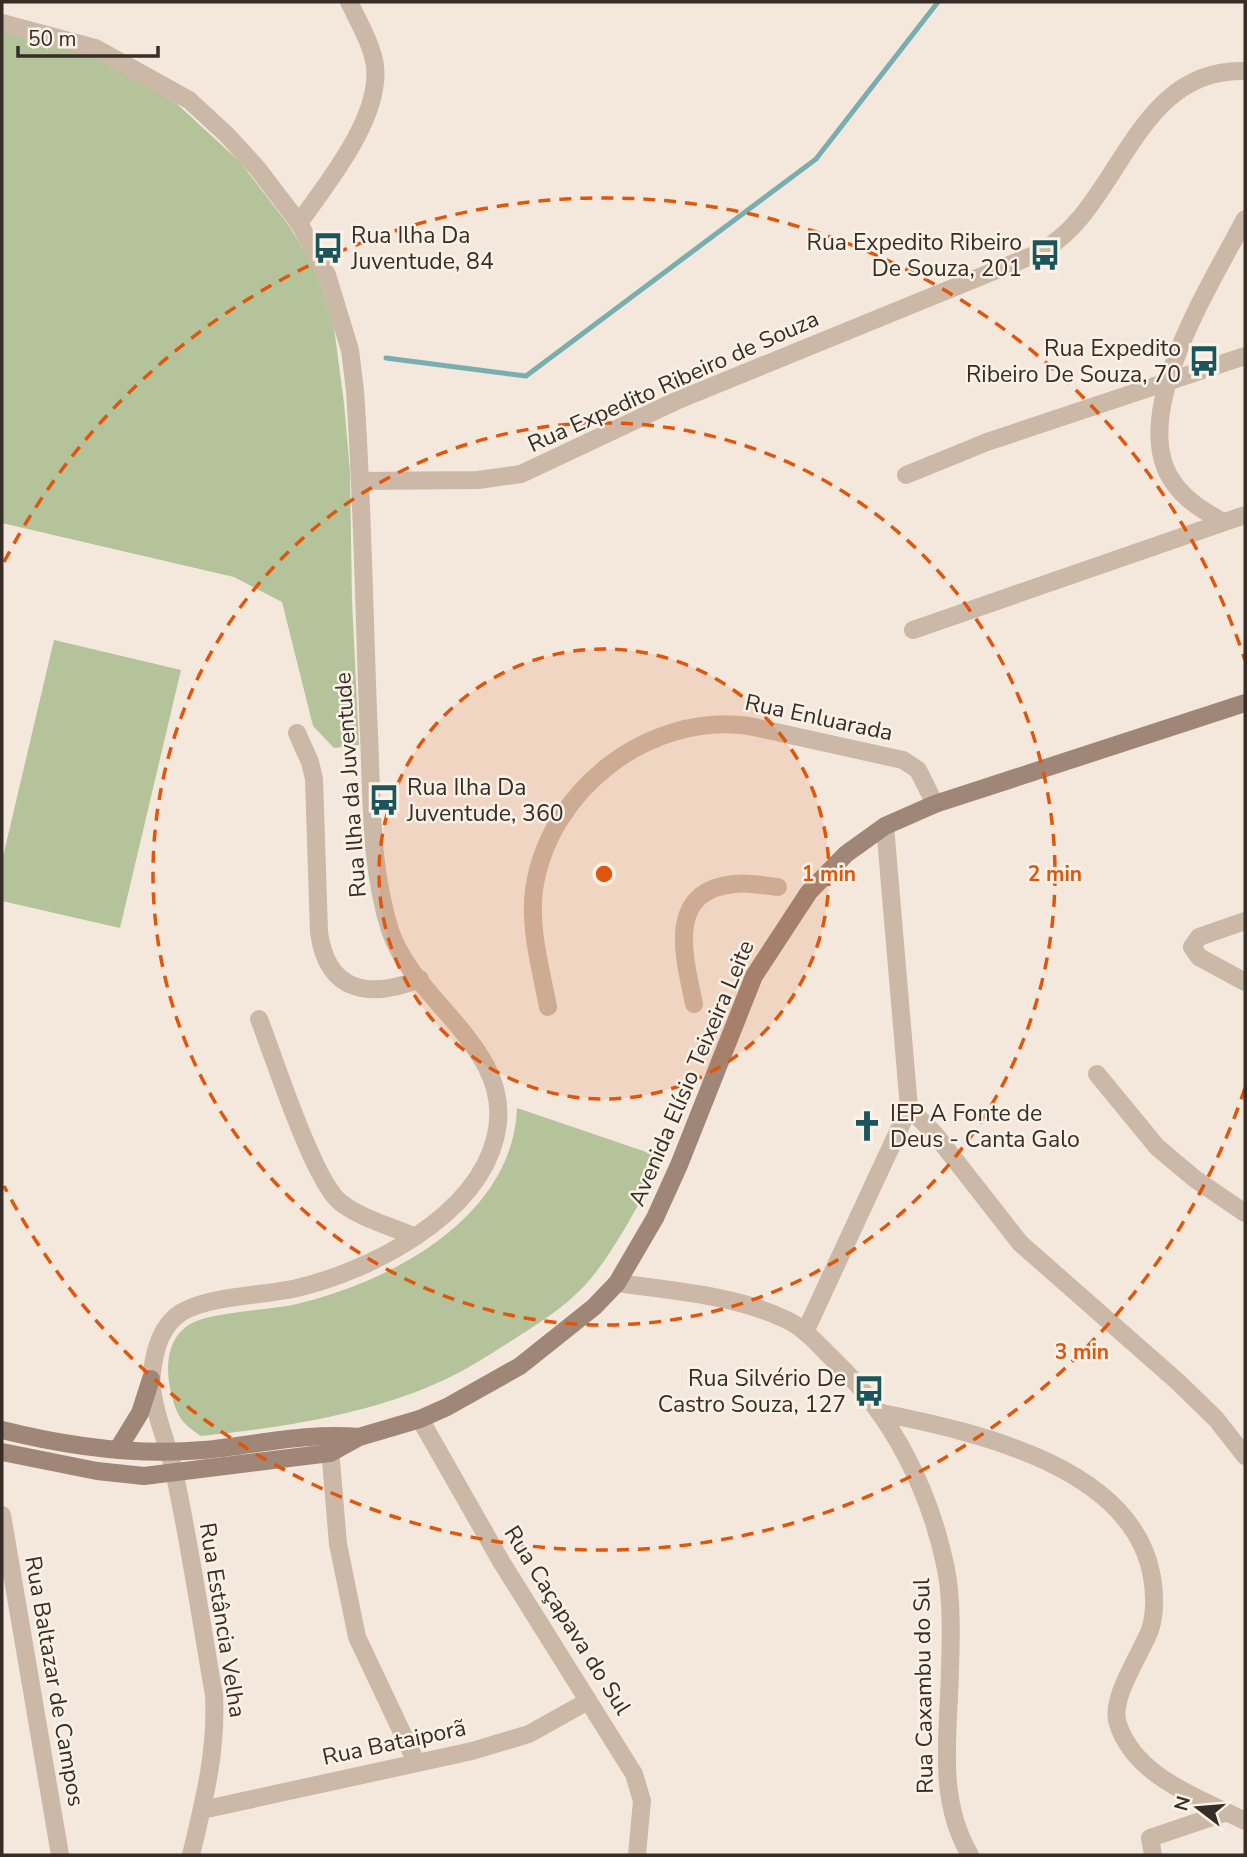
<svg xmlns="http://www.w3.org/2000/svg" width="1247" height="1857" font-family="'Nunito Sans',sans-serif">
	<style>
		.green { fill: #b4c39a }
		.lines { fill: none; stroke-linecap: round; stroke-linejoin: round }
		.stream { stroke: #78aeb1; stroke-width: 5 }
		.minor { stroke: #cbb8a6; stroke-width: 18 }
		.secondary { stroke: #9f8677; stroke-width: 18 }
		.ring { fill: none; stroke: #df570d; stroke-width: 3.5; stroke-dasharray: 12 9 }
		.labels { text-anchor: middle; stroke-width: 5; stroke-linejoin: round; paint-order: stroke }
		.poi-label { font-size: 23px; fill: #372d27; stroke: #faf2e7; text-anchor: start }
		.street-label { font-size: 23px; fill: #372d27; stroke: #faf2e7 }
		.centre { fill: #df570d; stroke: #faf2e7; stroke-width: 3.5 }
		.ring-label { font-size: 21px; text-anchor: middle; font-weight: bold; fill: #df570d; stroke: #faf2e7; stroke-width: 5; stroke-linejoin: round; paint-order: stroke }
	</style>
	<rect width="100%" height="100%" fill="#f3e8db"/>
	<g class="green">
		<polygon points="2,30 95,56 176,103 240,162 290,227 317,273 334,328 344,403 350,472 352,601 359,745 334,748 313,726 282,602 234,577 2,523"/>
		<polygon points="54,640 181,670 120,928 2,901 2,861"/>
		<path d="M517,1108L664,1158C641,1198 621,1241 592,1277C574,1300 547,1318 522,1334C497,1350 471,1367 444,1380C371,1414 281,1428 201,1436C190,1429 180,1421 176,1409C164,1378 162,1334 197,1321C218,1312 266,1310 292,1305C387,1284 513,1219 517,1108Z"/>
	</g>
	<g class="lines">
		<polyline class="stream" points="386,358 526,376 816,159 938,2"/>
		<g class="minor">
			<path d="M2,23L95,48L189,100L227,135L257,168L299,223L327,275L350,350L355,391C363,505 364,621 369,735C372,800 370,867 390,930C413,1003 519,1050 495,1139C475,1217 370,1271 297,1288C263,1296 212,1295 182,1312C161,1325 155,1349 152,1372C148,1399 168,1444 174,1471C190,1545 201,1621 214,1695C217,1751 204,1801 191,1855"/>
			<path d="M299,223C327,183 381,118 375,66C372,44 358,21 349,2"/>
			<polyline points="906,475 987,442 1245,356"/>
			<path d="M360,481L478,480L521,474L676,401L1036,254C1120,214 1131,67 1245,71"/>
			<path d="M1223,522C1204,511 1185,500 1173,482C1126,415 1213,281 1245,219"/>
			<polyline points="913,630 1245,515"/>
			<path d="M297,733L310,762L314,779L319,932C327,993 370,999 420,979"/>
			<polyline points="1245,921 1199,937 1192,947 1199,957 1245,982"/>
			<path d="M694,1004C685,959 664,891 734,884C748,882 764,886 778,887"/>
			<path d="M548,1007C541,969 529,929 534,890C548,790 649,712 749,726L903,760L918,770L935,804"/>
			<path d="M259,1019C274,1057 313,1180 340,1202C360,1218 390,1226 413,1236"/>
			<polyline points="1097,1074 1157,1147 1195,1179 1245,1213"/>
			<polyline points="909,1108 934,1133 1020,1243 1178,1382 1216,1419 1245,1456"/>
			<path d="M617,1283C673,1291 736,1295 787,1320C806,1329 820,1347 835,1361C893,1417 930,1490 946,1569C952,1599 951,1638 950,1669C949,1733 936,1797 970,1855"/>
			<polyline points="805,1332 909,1108 885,826"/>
			<path d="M882,1413C975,1432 1133,1466 1152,1577C1155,1595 1156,1612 1150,1630C1141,1654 1109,1699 1118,1724C1135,1777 1199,1798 1245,1821"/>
			<polyline points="420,1419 502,1563 634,1774 642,1801 637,1855"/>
			<polyline points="329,1437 338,1544 357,1637 416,1762"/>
			<polyline points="2,1515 60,1855"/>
			<polyline points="202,1810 472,1751 529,1734 588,1701"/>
			<polyline points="1153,1855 1150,1838 1227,1812"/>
		</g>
		<g class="secondary">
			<path d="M2,1430C66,1446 137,1456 204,1450C256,1445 307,1432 359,1437"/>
			<polyline points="118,1449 140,1413 151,1379"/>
			<polyline points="2,1452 97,1471 144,1476 330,1453 359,1437 420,1419 447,1407 520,1366 594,1307 617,1283 655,1218 679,1165 754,976 809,892 846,854 885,826 935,804 1245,703"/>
		</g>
	</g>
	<circle cx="604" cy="874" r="225" fill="#df570d" fill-opacity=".12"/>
	<g class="ring">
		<circle cx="604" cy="874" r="225"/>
		<circle cx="604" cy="874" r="451"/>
		<path d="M1245 1088A676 676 0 0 1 4 1186M4 562A676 676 0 0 1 1245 660"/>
	</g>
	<defs>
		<symbol id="bus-bare" viewBox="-9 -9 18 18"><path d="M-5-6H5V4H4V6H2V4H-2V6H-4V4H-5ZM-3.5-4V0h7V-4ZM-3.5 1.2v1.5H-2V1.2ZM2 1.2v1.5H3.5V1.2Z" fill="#1b555b" stroke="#faf2e7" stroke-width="2.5" paint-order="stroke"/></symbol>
		<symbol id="church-bare" viewBox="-9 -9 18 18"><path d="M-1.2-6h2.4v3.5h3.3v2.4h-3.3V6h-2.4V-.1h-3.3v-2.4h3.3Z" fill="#1b555b" stroke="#faf2e7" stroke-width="2.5" paint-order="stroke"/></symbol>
	</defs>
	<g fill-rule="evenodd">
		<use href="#bus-bare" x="306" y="226" width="44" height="44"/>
		<use href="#bus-bare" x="1023" y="233" width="44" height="44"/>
		<use href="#bus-bare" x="1182" y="339" width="44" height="44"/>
		<use href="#bus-bare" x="362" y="778" width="44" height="44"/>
		<use href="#church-bare" x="845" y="1104" width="44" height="44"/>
		<use href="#bus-bare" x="847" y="1369" width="44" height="44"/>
	</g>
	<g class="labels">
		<g class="poi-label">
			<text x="351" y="243">Rua Ilha Da<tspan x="351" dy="26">Juventude, 84</tspan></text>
			<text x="1022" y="250" text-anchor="end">Rua Expedito Ribeiro<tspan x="1022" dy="26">De Souza, 201</tspan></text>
			<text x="1181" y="356" text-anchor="end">Rua Expedito<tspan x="1181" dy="26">Ribeiro De Souza, 70</tspan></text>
			<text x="407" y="795">Rua Ilha Da<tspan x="407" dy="26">Juventude, 360</tspan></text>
			<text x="890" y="1121">IEP A Fonte de<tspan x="890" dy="26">Deus - Canta Galo</tspan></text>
			<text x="846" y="1386" text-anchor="end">Rua Silvério De<tspan x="846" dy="26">Castro Souza, 127</tspan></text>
		</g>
		<g class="street-label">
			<text transform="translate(673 381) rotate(-24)" y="8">Rua Expedito Ribeiro de Souza</text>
			<text transform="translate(819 717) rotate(12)" y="8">Rua Enluarada</text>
			<text transform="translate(350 785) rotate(-94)" y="8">Rua Ilha da Juventude</text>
			<text transform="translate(691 1073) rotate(-67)" y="8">Avenida Elísio Teixeira Leite</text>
			<text transform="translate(223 1620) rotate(81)" y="8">Rua Estância Velha</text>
			<text transform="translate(568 1620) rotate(58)" y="8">Rua Caçapava do Sul</text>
			<text transform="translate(55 1681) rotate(80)" y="8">Rua Baltazar de Campos</text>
			<text transform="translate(923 1686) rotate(-91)" y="8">Rua Caxambu do Sul</text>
			<text transform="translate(394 1742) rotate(-12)" y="8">Rua Bataiporã</text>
		</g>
	</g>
	<circle cx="604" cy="874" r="10" class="centre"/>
	<g class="ring-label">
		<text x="829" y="881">1 min</text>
		<text x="1055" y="881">2 min</text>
		<text x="1082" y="1359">3 min</text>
	</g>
	<rect width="1247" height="1857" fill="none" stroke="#372d27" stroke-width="7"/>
	<g transform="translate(1198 1808) rotate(286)" stroke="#faf2e7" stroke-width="5" paint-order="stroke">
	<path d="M0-5L12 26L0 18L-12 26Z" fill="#372d27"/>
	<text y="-10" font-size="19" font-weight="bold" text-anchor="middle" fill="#372d27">N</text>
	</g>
	<path d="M18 46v10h140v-10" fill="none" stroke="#372d27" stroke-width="3.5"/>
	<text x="28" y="46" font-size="21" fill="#372d27" stroke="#faf2e7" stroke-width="5" paint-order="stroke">50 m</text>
</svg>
